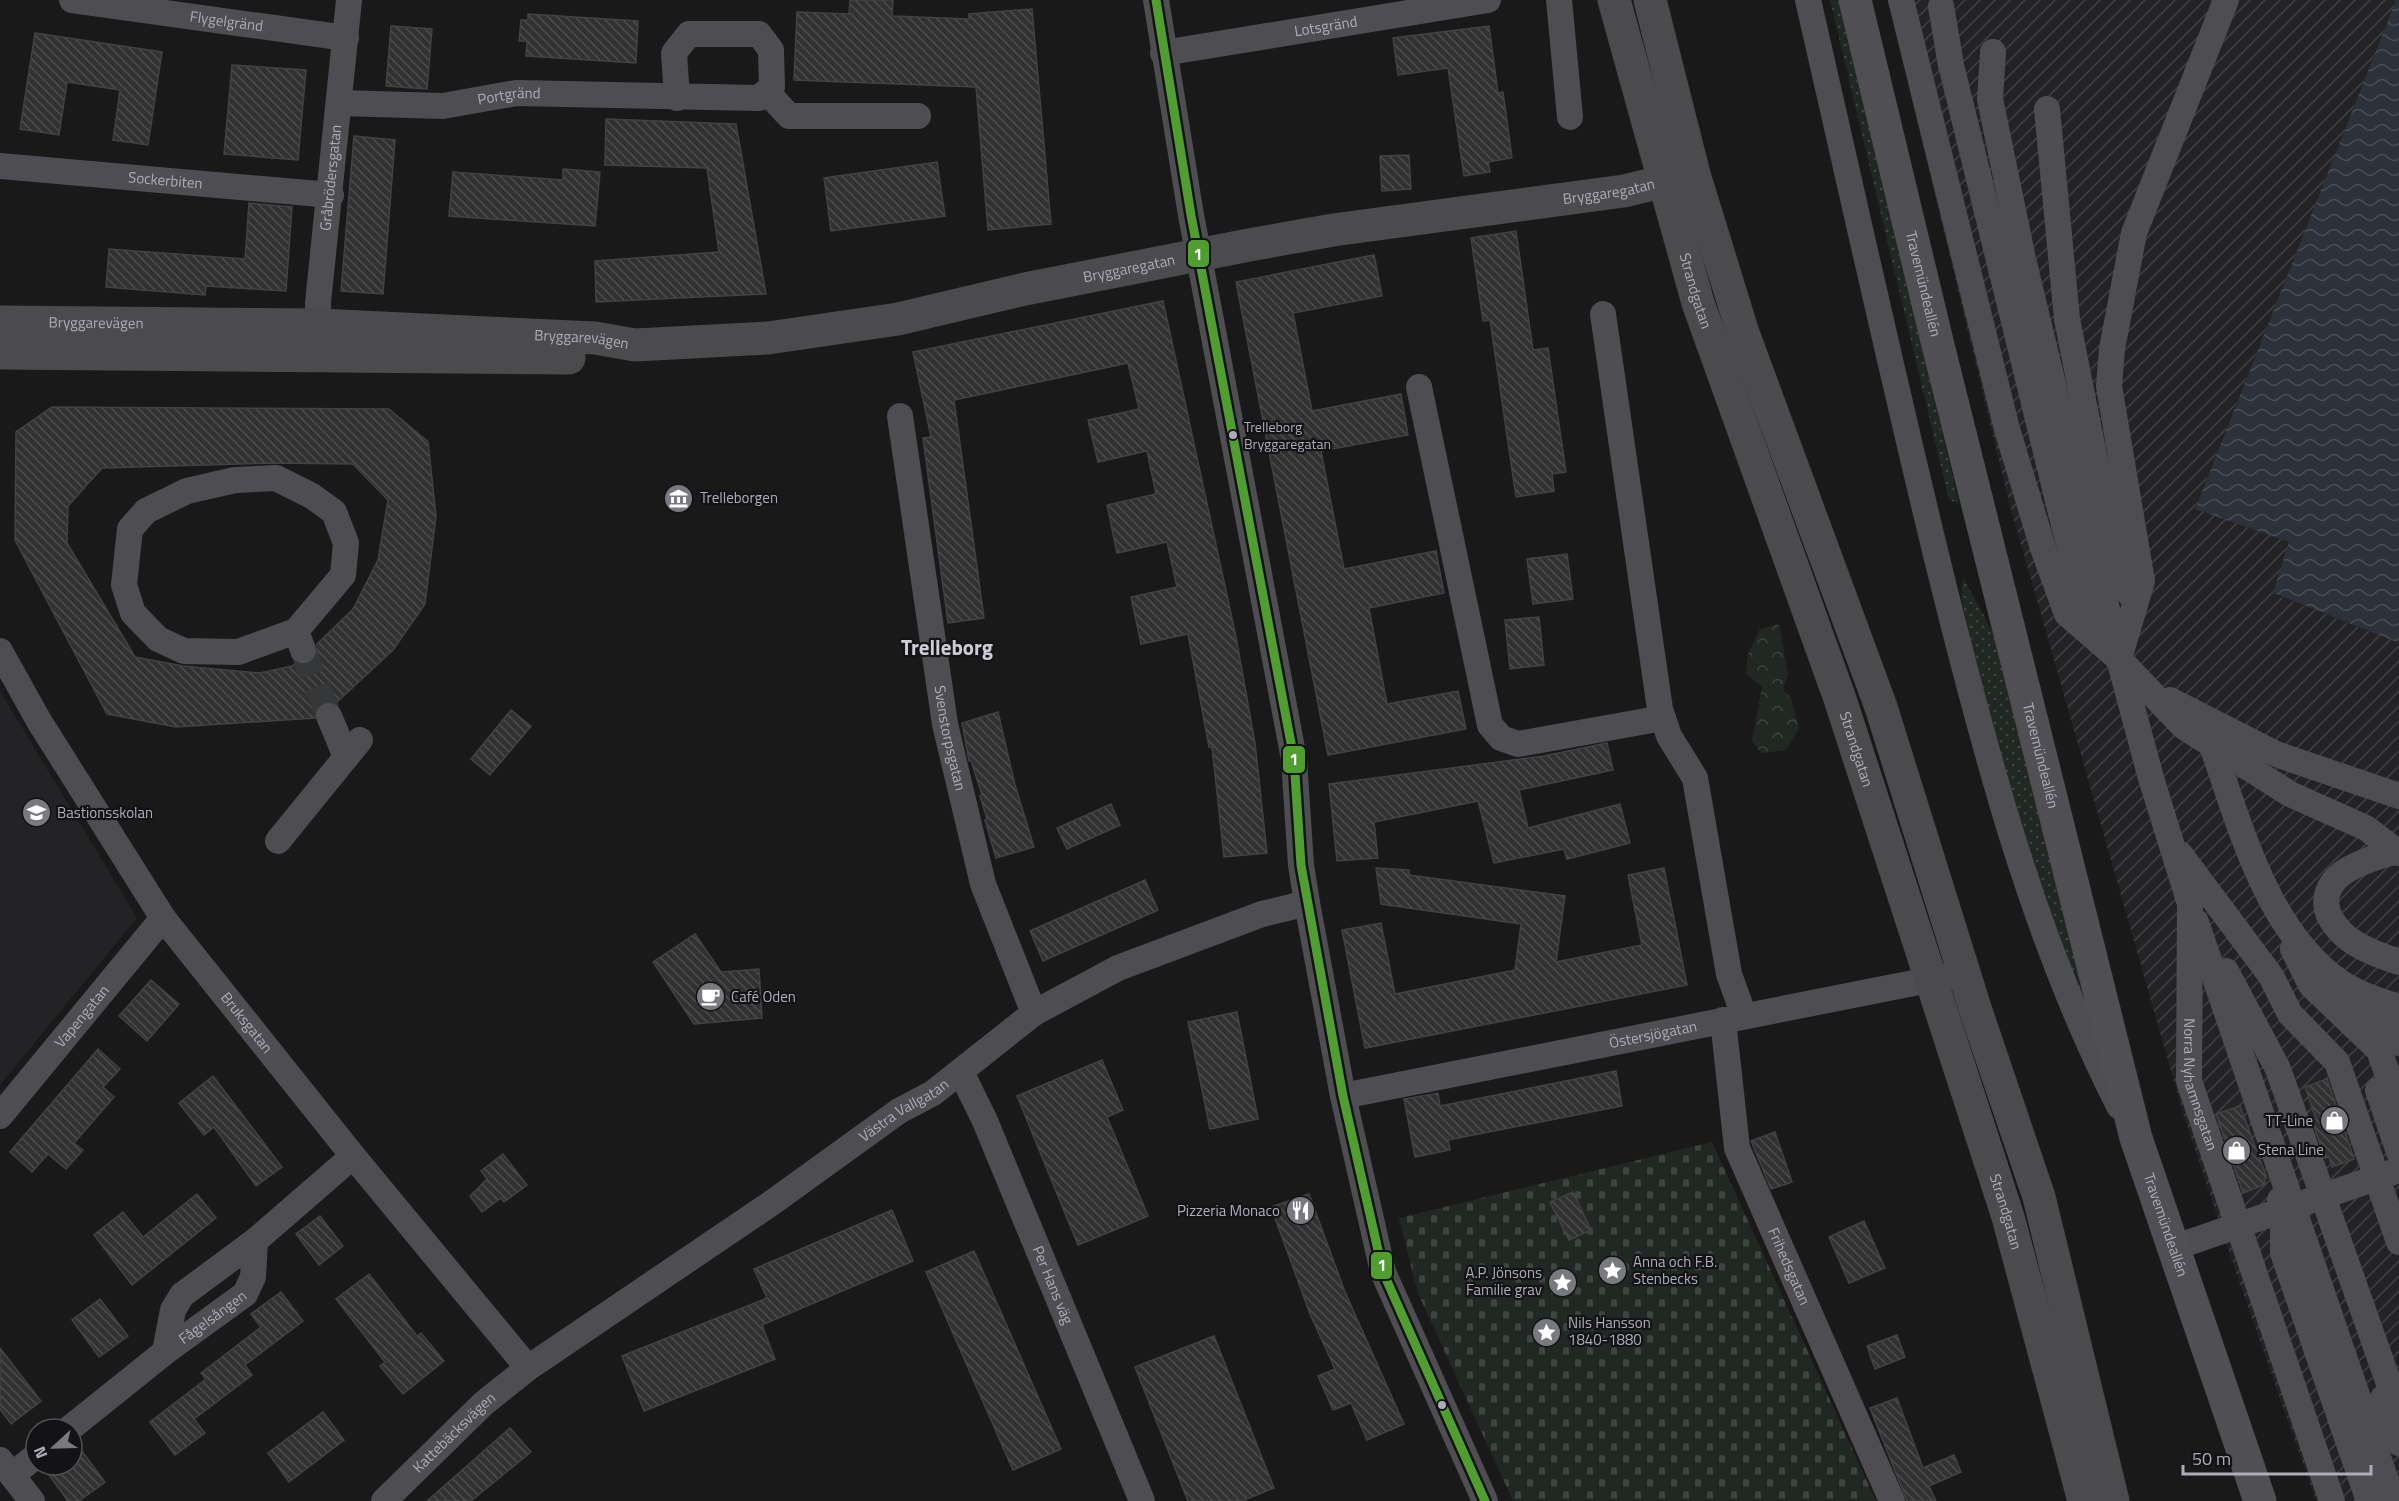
<svg xmlns="http://www.w3.org/2000/svg" width="2399" height="1501" font-family="'Titillium Web',sans-serif">
	<style>
		.built { fill: #232325 }
		.industrial { fill: url(#industrial-furrows) }
		.grass { fill: url(#grass-dots) }
		.cemetery { fill: url(#cemetery-stones) }
		.park { fill: url(#park-crowns) }
		.water { fill: url(#water-waves) }
		.building { fill: url(#building-back-hatch); stroke: #424245; stroke-width: 1.5; fill-rule: evenodd }
		.lines { fill: none; stroke-linecap: round; stroke-linejoin: round }
		.minor-tunnel { stroke: #363739; stroke-width: 26; stroke-dasharray: 26 13; stroke-linecap: butt }
		.minor { stroke: #4e4e52; stroke-width: 26 }
		.major { stroke: #4b4b4e; stroke-width: 33 }
		.highway { stroke: #504f53; stroke-width: 33 }
		.bus-1-casing { stroke: #131315; stroke-width: 14 }
		.bus-1 { stroke: #509e2f; stroke-width: 9 }
		.bus-dot { fill: #acadb8; stroke: #131315; stroke-width: 2 }
		.labels { text-anchor: middle; stroke-width: 4.5; stroke-linejoin: round; paint-order: stroke }
		.bus-label { font-size: 14px; fill: #acadb8; stroke: #131315; text-anchor: start }
		.street-label { font-size: 15px; fill: #acadb8; stroke: #131315 }
		.poi-label { font-size: 15px; fill: #acadb8; stroke: #131315; text-anchor: start }
		.district-label { font-size: 21px; font-weight: bold; fill: #cccdd5; stroke: #131315 }
		.line-badge { stroke: #131315; stroke-width: 2 }
		.badge-label { font-size: 16px; text-anchor: middle; font-weight: bold; fill: #fff }
	</style>
	<defs>
		<pattern id="industrial-furrows" width="10" height="10" patternUnits="userSpaceOnUse" patternTransform="scale(1.5)"><rect width="10" height="10" fill="#232325"/><path d="M-1 1l2-2M0 10L10 0M9 11l2-2" fill="none" stroke="#404043"/></pattern>
		<pattern id="grass-dots" width="8" height="8" patternUnits="userSpaceOnUse" patternTransform="scale(1.5)"><rect width="8" height="8" fill="#212823"/><path d="M2 2h.1M6 6h.1" fill="none" stroke="#3f4441" stroke-width="1.8" stroke-linecap="round"/></pattern>
		<pattern id="cemetery-stones" width="16" height="16" patternUnits="userSpaceOnUse" patternTransform="scale(1.5)"><rect width="16" height="16" fill="#212823"/><path d="M2 7V4a2 2 0 0 1 4 0v3zM10 15v-3a2 2 0 0 1 4 0v3z" fill="#3f4441"/></pattern>
		<pattern id="park-crowns" width="20" height="18" patternUnits="userSpaceOnUse" patternTransform="scale(1.5)"><rect width="20" height="18" fill="#212823"/><path d="M2 6a3 3 0 1 1 6 0M12 15a3 3 0 1 1 6 0" fill="none" stroke="#3f4441"/></pattern>
		<pattern id="water-waves" width="16" height="10" patternUnits="userSpaceOnUse" patternTransform="scale(1.5)"><rect width="16" height="10" fill="#2d323a"/><path d="M0 5q4-4 8 0t8 0" fill="none" stroke="#494d54"/></pattern>
		<pattern id="building-back-hatch" width="6" height="6" patternUnits="userSpaceOnUse" patternTransform="scale(1.5)"><rect width="6" height="6" fill="#313131"/><path d="M-1 5l2 2M0 0l6 6M5-1l2 2" fill="none" stroke="#4c4c4d"/></pattern>
	</defs>
	<rect width="100%" height="100%" fill="#191919"/>
	<polygon class="built" points="0,691 137,918 0,1085"/>
	<polygon class="industrial" points="1888,0 2396,0 2195,508 2289,542 2274,594 2399,643 2399,1501 2316,1501 2239,1281 2183,1113 2009,502"/>
	<g class="grass">
		<polygon points="1830,0 1838,0 1959,503 1949,500"/>
		<polygon points="1963,577 1995,636 2097,1042 2013,805 1972,647 1961,596"/>
	</g>
	<polygon class="cemetery" points="1712,1142 1876,1501 1513,1501 1418,1293 1399,1218"/>
	<polygon class="park" points="1779,624 1788,674 1783,689 1791,698 1799,728 1786,750 1761,753 1752,741 1762,687 1746,674 1748,654 1760,629"/>
	<polygon class="water" points="2396,0 2399,0 2399,643 2273,593 2289,542 2195,509"/>
	<g class="building">
		<polygon points="850,0 893,0 892,16 969,19 969,14 1032,9 1051,224 988,230 976,87 794,80 797,12 849,14"/>
		<polygon points="528,14 638,21 636,63 526,56 527,41 519,41 521,20 528,20"/>
		<polygon points="391,26 432,29 427,89 386,86"/>
		<polygon points="1489,26 1498,93 1503,92 1512,158 1488,162 1490,172 1464,176 1448,68 1398,75 1393,38"/>
		<polygon points="35,33 162,52 148,145 113,140 120,90 67,82 59,135 20,129"/>
		<polygon points="232,65 306,70 298,160 224,154"/>
		<polygon points="606,119 736,124 766,294 596,302 595,261 719,252 707,168 605,165"/>
		<polygon points="354,136 395,140 383,294 341,291"/>
		<polygon points="1409,155 1411,189 1382,191 1380,156"/>
		<polygon points="937,162 945,216 831,231 824,178"/>
		<polygon points="563,169 600,172 595,226 449,216 453,172 563,180"/>
		<polygon points="249,203 292,207 286,291 206,286 205,295 106,287 109,249 245,259"/>
		<polygon points="1516,231 1533,350 1548,348 1566,472 1552,474 1554,491 1516,497 1490,320 1483,321 1471,238"/>
		<polygon points="1374,255 1382,296 1293,313 1312,411 1401,394 1408,435 1321,451 1344,569 1436,551 1444,593 1369,608 1387,704 1458,691 1466,729 1328,755 1236,282"/>
		<polygon points="1163,301 1236,637 1255,743 1267,853 1224,857 1212,747 1209,747 1188,634 1141,644 1131,597 1177,587 1167,542 1117,553 1107,505 1156,494 1147,451 1098,462 1088,420 1139,409 1128,363 954,400 984,618 948,623 923,438 931,437 913,352"/>
		<path d="M52,407L389,409L428,442L436,516L425,604L393,650L336,703L324,702L318,706L315,718L176,727L107,714L15,540L16,432ZM275,463L353,464L388,500L378,560L353,609L317,644L318,653L308,664L296,663L292,666L260,673L183,666L135,657L67,543L68,506L102,468Z"/>
		<polygon points="1567,554 1573,599 1533,604 1527,559"/>
		<polygon points="1539,617 1544,665 1510,669 1505,620"/>
		<polygon points="511,710 531,726 490,775 471,759"/>
		<polygon points="998,712 1015,785 1034,847 996,858 985,820 987,819 980,796 982,795 971,761 969,761 962,723"/>
		<polygon points="1607,743 1613,770 1519,790 1528,828 1620,804 1630,843 1567,859 1564,849 1494,863 1478,801 1374,822 1378,858 1337,861 1329,784 1544,756"/>
		<polygon points="1111,804 1120,825 1067,849 1057,828"/>
		<polygon points="1376,868 1409,870 1409,875 1565,896 1556,962 1642,945 1628,875 1664,868 1687,985 1365,1048 1342,930 1381,923 1395,994 1515,970 1521,924 1381,904"/>
		<polygon points="1145,880 1158,910 1043,961 1030,931"/>
		<polygon points="695,934 721,972 759,969 762,1018 694,1024 653,962"/>
		<polygon points="151,980 179,1004 147,1041 119,1016"/>
		<polygon points="1237,1012 1258,1119 1210,1129 1188,1022"/>
		<polygon points="98,1049 120,1069 103,1087 114,1097 74,1143 83,1150 66,1169 48,1154 32,1172 10,1152"/>
		<polygon points="1102,1060 1123,1110 1107,1117 1148,1216 1078,1245 1017,1096"/>
		<polygon points="1616,1071 1622,1106 1448,1140 1450,1150 1415,1157 1404,1099 1438,1093 1440,1106"/>
		<polygon points="213,1076 282,1167 256,1186 214,1127 204,1135 179,1103"/>
		<polygon points="2327,1079 2354,1159 2332,1167 2329,1157 2325,1158 2312,1121 2316,1119 2305,1087"/>
		<polygon points="2240,1106 2267,1178 2264,1179 2266,1184 2243,1193 2216,1114"/>
		<polygon points="1775,1132 1792,1182 1771,1189 1751,1141"/>
		<polygon points="503,1154 527,1185 504,1202 501,1198 482,1212 470,1196 487,1179 481,1171"/>
		<polygon points="1573,1192 1591,1230 1569,1240 1550,1202"/>
		<polygon points="197,1194 216,1218 132,1285 94,1235 123,1212 143,1237"/>
		<polygon points="1309,1194 1345,1292 1404,1424 1367,1440 1351,1403 1333,1410 1318,1376 1335,1369 1310,1314 1271,1207"/>
		<polygon points="892,1210 913,1261 762,1325 775,1359 644,1411 622,1356 767,1298 754,1269"/>
		<polygon points="320,1216 343,1246 319,1265 296,1234"/>
		<polygon points="1864,1221 1885,1268 1849,1283 1829,1237"/>
		<polygon points="974,1251 1061,1449 1013,1470 926,1272"/>
		<polygon points="369,1274 417,1336 421,1333 444,1361 403,1394 380,1366 385,1362 336,1299"/>
		<polygon points="281,1292 303,1321 245,1365 252,1375 194,1419 205,1433 175,1455 150,1422 206,1379 201,1373 261,1327 251,1314"/>
		<polygon points="100,1299 128,1336 99,1357 72,1320"/>
		<polygon points="1897,1335 1905,1357 1875,1369 1867,1346"/>
		<polygon points="1214,1336 1274,1488 1242,1501 1188,1501 1135,1367"/>
		<polygon points="0,1348 41,1401 11,1424 0,1409"/>
		<polygon points="1897,1398 1923,1468 1954,1455 1961,1472 1929,1486 1936,1501 1907,1501 1870,1408"/>
		<polygon points="323,1412 344,1440 289,1482 268,1453"/>
		<polygon points="510,1428 531,1452 471,1501 427,1501"/>
		<polygon points="81,1450 105,1482 79,1501 68,1501 49,1475 62,1465 72,1465 72,1457"/>
	</g>
	<g class="lines">
		<polyline class="minor-tunnel" points="303,650 329,716"/>
		<g class="minor">
			<path id="s1" d="M72,0L346,38"/>
			<polyline points="1156,0 1191,215 1294,759 1301,865 1307,903 1343,1096 1383,1272 1485,1501"/>
			<polyline points="1559,0 1570,117"/>
			<path d="M1808,0C1852,192 1894,384 1941,575C1986,756 2034,939 2119,1106"/>
			<polyline points="1901,0 2007,429 2043,548 2067,614 2119,659 2184,727 2290,794 2366,828 2399,853"/>
			<polyline points="1941,6 1951,65 2064,525 2083,596 2099,641"/>
			<path id="s2" d="M1993,52L1990,99L2023,259L2119,659L2151,778L2190,904L2189,1081L2332,1501"/>
			<path id="s3" d="M1163,53L1488,0"/>
			<polyline points="767,92 789,116 918,116"/>
			<path id="s4" d="M340,103L443,106L516,93L759,98L772,87L771,50L759,34H689L674,53L677,98"/>
			<polyline points="2047,109 2067,319 2096,465 2129,593"/>
			<path id="s5" d="M0,166L331,195"/>
			<polyline points="1603,314 1660,709 1669,736 1695,778 1729,974 1744,1016"/>
			<path id="s6" d="M318,343V303L349,0"/>
			<polyline points="1419,387 1490,725 1501,738 1518,744 1663,718"/>
			<path id="s7" d="M900,416L945,724L983,884L1034,1013"/>
			<polyline points="296,631 343,575 346,543 334,512 312,496 276,478 235,480 187,491 146,511 130,529 124,585 133,613 158,639 184,651 238,652 296,631 303,650"/>
			<path id="s8" d="M0,651L39,721L163,918L353,1156L528,1368"/>
			<polyline points="2120,655 2142,581 2109,386 2112,349 2134,233 2226,0"/>
			<polyline points="2170,700 2276,754 2399,796"/>
			<polyline points="329,716 346,757"/>
			<path d="M2211,743C2240,824 2266,931 2340,982C2357,994 2379,1001 2399,1007"/>
			<polyline points="278,841 360,740"/>
			<path d="M2399,852C2387,852 2371,859 2359,864C2324,879 2314,907 2344,935C2358,948 2381,956 2399,962"/>
			<polyline points="2180,854 2271,976 2290,1014 2337,1062 2399,1242"/>
			<polyline points="2196,922 2393,1501"/>
			<polyline points="2293,949 2311,985 2379,1050 2399,1107"/>
			<polyline points="2226,971 2278,1069 2399,1412"/>
			<polyline points="2356,998 2389,1029 2399,1043"/>
			<path id="s9" d="M1723,1020L1737,1148L1892,1501"/>
			<path id="s10" d="M961,1072L985,1121L1142,1501"/>
			<polyline points="2378,1090 2399,1152"/>
			<path id="s11" d="M1343,1096L1949,976"/>
			<path id="s12" d="M0,1116L163,918"/>
			<polyline points="2280,1200 2283,1210 2283,1253 2369,1501"/>
			<polyline points="2173,1248 2399,1170"/>
			<polyline points="165,1352 173,1310 182,1295 255,1241 353,1156"/>
			<polyline points="2383,1398 2399,1443"/>
			<path id="s13" d="M69,1429L165,1352L245,1294L253,1277L255,1241"/>
			<polyline points="0,1460 32,1501"/>
			<polyline points="12,1475 36,1456"/>
			<path id="s14" d="M384,1501L484,1403L528,1368L773,1202L899,1111L933,1093L1034,1013L1118,968L1262,914L1307,903"/>
		</g>
		<g class="major">
			<path id="s15" d="M1614,0L1698,303L1840,699L2008,1217L2084,1501"/>
			<polyline points="1650,0 1694,174 1743,333 1881,707 1975,1008 2039,1197 2113,1501"/>
			<path id="s16" d="M0,322L318,325L595,338L635,345L768,338L898,319L1025,289L1249,245L1333,230L1624,191L1694,174"/>
			<polyline points="0,353 569,358"/>
		</g>
		<path class="highway" id="s17" d="M1855,0L1937,341L2136,1138L2260,1501"/>
		<defs>
			<polyline id="bus-1" points="1156,0 1191,215 1294,759 1301,865 1343,1096 1383,1272 1485,1501"/>
		</defs>
		<use href="#bus-1" class="bus-1-casing"/>
		<use href="#bus-1" class="bus-1"/>
	</g>
	<defs>
		<symbol id="museum-disc" viewBox="-11 -11 22 22"><circle r="9.5" fill="#797980" stroke="#131315"/><path d="M0-6L6-3V-2H-6V-3ZM-5-1h2V3h-2ZM-1-1h2V3h-2ZM3-1h2V3H3ZM-6 4H6V6H-6Z" fill="#fff"/></symbol>
		<symbol id="school-disc" viewBox="-11 -11 22 22"><circle r="9.5" fill="#797980" stroke="#131315"/><path d="M0-5L7-2L0 1L-7-2ZM-4 1L0 2.5L4 1V4Q0 6-4 4Z" fill="#fff"/></symbol>
		<symbol id="cafe-disc" viewBox="-11 -11 22 22"><circle r="9.5" fill="#797980" stroke="#131315"/><path d="M-5.5-4.5H6V0H3Q3 3.5 0 3.5H-2.5Q-5.5 3.5-5.5 0ZM3-3.2v2h1.7v-2ZM-6 4.5H4V6H-6Z" fill="#fff"/></symbol>
		<symbol id="shop-disc" viewBox="-11 -11 22 22"><circle r="9.5" fill="#797980" stroke="#131315"/><path d="M-5-2.5h2.3a2.7 3.5 0 0 1 5.4 0H5L5.5 6h-11ZM-1.5-2.5h3a1.5 2.3 0 0 0-3 0Z" fill="#fff"/></symbol>
		<symbol id="restaurant-disc" viewBox="-11 -11 22 22"><circle r="9.5" fill="#797980" stroke="#131315"/><path d="M-5-6h1v4h1v-4h1v4h1v-4h1v5L-1.5 .5V6h-2V.5L-5-1ZM5-6V6H3V1.5H1.5Q1.5-4 5-6Z" fill="#fff"/></symbol>
		<symbol id="sight-disc" viewBox="-11 -11 22 22"><circle r="9.5" fill="#797980" stroke="#131315"/><path d="M0-6L1.8-2.2L6-1.7L2.9 1.2L3.7 5.4L0 3.3L-3.7 5.4L-2.9 1.2L-6-1.7L-1.8-2.2Z" fill="#fff"/></symbol>
	</defs>
	<g fill-rule="evenodd">
		<use href="#museum-disc" x="662" y="482" width="33" height="33"/>
		<use href="#school-disc" x="20" y="796" width="33" height="33"/>
		<use href="#cafe-disc" x="694" y="980" width="33" height="33"/>
		<use href="#shop-disc" x="2318" y="1104" width="33" height="33"/>
		<use href="#shop-disc" x="2220" y="1134" width="33" height="33"/>
		<use href="#restaurant-disc" x="1284" y="1194" width="33" height="33"/>
		<use href="#sight-disc" x="1596" y="1254" width="33" height="33"/>
		<use href="#sight-disc" x="1546" y="1266" width="33" height="33"/>
		<use href="#sight-disc" x="1530" y="1316" width="33" height="33"/>
	</g>
	<g class="bus-dot">
		<circle cx="1233" cy="435" r="5"/>
		<circle cx="1442" cy="1405" r="5"/>
	</g>
	<g class="labels">
		<g class="bus-label">
			<text x="1244" y="432">Trelleborg<tspan x="1244" dy="17">Bryggaregatan</tspan></text>
		</g>
		<g class="street-label">
			<text dy="5" stroke="none"><textPath href="#s1" startOffset="156">Flygelgränd</textPath></text>
			<text dy="5" stroke="none"><textPath href="#s3" startOffset="165">Lotsgränd</textPath></text>
			<text dy="5" stroke="none"><textPath href="#s4" startOffset="170">Portgränd</textPath></text>
			<text dy="5" stroke="none"><textPath href="#s6" startOffset="166">Gråbrödersgatan</textPath></text>
			<text dy="5" stroke="none"><textPath href="#s5" startOffset="166">Sockerbiten</textPath></text>
			<text dy="5" stroke="none"><textPath href="#s16" startOffset="1623">Bryggaregatan</textPath></text>
			<text dy="5" stroke="none"><textPath href="#s16" startOffset="1137">Bryggaregatan</textPath></text>
			<text dy="5" stroke="none"><textPath href="#s17" startOffset="292">Travemündeallén</textPath></text>
			<text dy="5" stroke="none"><textPath href="#s15" startOffset="302">Strandgatan</textPath></text>
			<text dy="5" stroke="none"><textPath href="#s16" startOffset="96">Bryggarevägen</textPath></text>
			<text dy="5" stroke="none"><textPath href="#s16" startOffset="582">Bryggarevägen</textPath></text>
			<text dy="5" stroke="none"><textPath href="#s7" startOffset="326">Svenstorpsgatan</textPath></text>
			<text dy="5" stroke="none"><textPath href="#s15" startOffset="788">Strandgatan</textPath></text>
			<text dy="5" stroke="none"><textPath href="#s17" startOffset="778">Travemündeallén</textPath></text>
			<text dy="5" stroke="none"><textPath href="#s12" startOffset="129">Vapengatan</textPath></text>
			<text dy="5" stroke="none"><textPath href="#s8" startOffset="447">Bruksgatan</textPath></text>
			<text dy="5" stroke="none"><textPath href="#s11" startOffset="316">Östersjögatan</textPath></text>
			<text dy="5" stroke="none"><textPath href="#s2" startOffset="1059">Norra Nyhamnsgatan</textPath></text>
			<text dy="5" stroke="none"><textPath href="#s14" startOffset="652">Västra Vallgatan</textPath></text>
			<text dy="5" stroke="none"><textPath href="#s15" startOffset="1274">Strandgatan</textPath></text>
			<text dy="5" stroke="none"><textPath href="#s17" startOffset="1264">Travemündeallén</textPath></text>
			<text dy="5" stroke="none"><textPath href="#s9" startOffset="258">Frihedsgatan</textPath></text>
			<text dy="5" stroke="none"><textPath href="#s10" startOffset="232">Per Hans väg</textPath></text>
			<text dy="5" stroke="none"><textPath href="#s13" startOffset="182">Fågelsången</textPath></text>
			<text dy="5" stroke="none"><textPath href="#s14" startOffset="98">Kattebäcksvägen</textPath></text>
		</g>
		<g class="poi-label">
			<text x="700" y="503">Trelleborgen</text>
			<text x="57" y="818">Bastionsskolan</text>
			<text x="731" y="1002">Café Oden</text>
			<text x="2313" y="1126" text-anchor="end">TT-Line</text>
			<text x="2258" y="1155">Stena Line</text>
			<text x="1280" y="1216" text-anchor="end">Pizzeria Monaco</text>
			<text x="1633" y="1267">Anna och F.B.<tspan x="1633" dy="17">Stenbecks</tspan></text>
			<text x="1542" y="1278" text-anchor="end">A.P. Jönsons<tspan x="1542" dy="17">Familie grav</tspan></text>
			<text x="1568" y="1328">Nils Hansson<tspan x="1568" dy="17">1840-1880</tspan></text>
		</g>
		<g class="district-label">
			<text x="947" y="655">Trelleborg</text>
		</g>
	</g>
	<g class="line-badge">
		<rect x="1187" y="239" width="23" height="29" rx="6" fill="#509e2f"/>
		<rect x="1282" y="745" width="24" height="29" rx="6" fill="#509e2f"/>
		<rect x="1370" y="1251" width="23" height="29" rx="6" fill="#509e2f"/>
	</g>
	<g class="badge-label">
		<text x="1198" y="260">1</text>
		<text x="1294" y="765">1</text>
		<text x="1382" y="1271">1</text>
	</g>
	<g transform="translate(54 1447) rotate(248)"><circle r="28" fill="#131315" stroke="#505156" stroke-width="1.5"/>
	<path d="M0-4.5L10 22L0 15L-10 22Z" fill="#797980"/>
	<text y="-9" font-size="16" font-weight="bold" text-anchor="middle" fill="#acadb8">N</text>
	</g>
	<path d="M2183 1465v9h188v-9" fill="none" stroke="#acadb8" stroke-width="3"/>
	<text x="2192" y="1465" font-size="18" fill="#acadb8" stroke="#131315" stroke-width="4.5" paint-order="stroke">50 m</text>
</svg>
